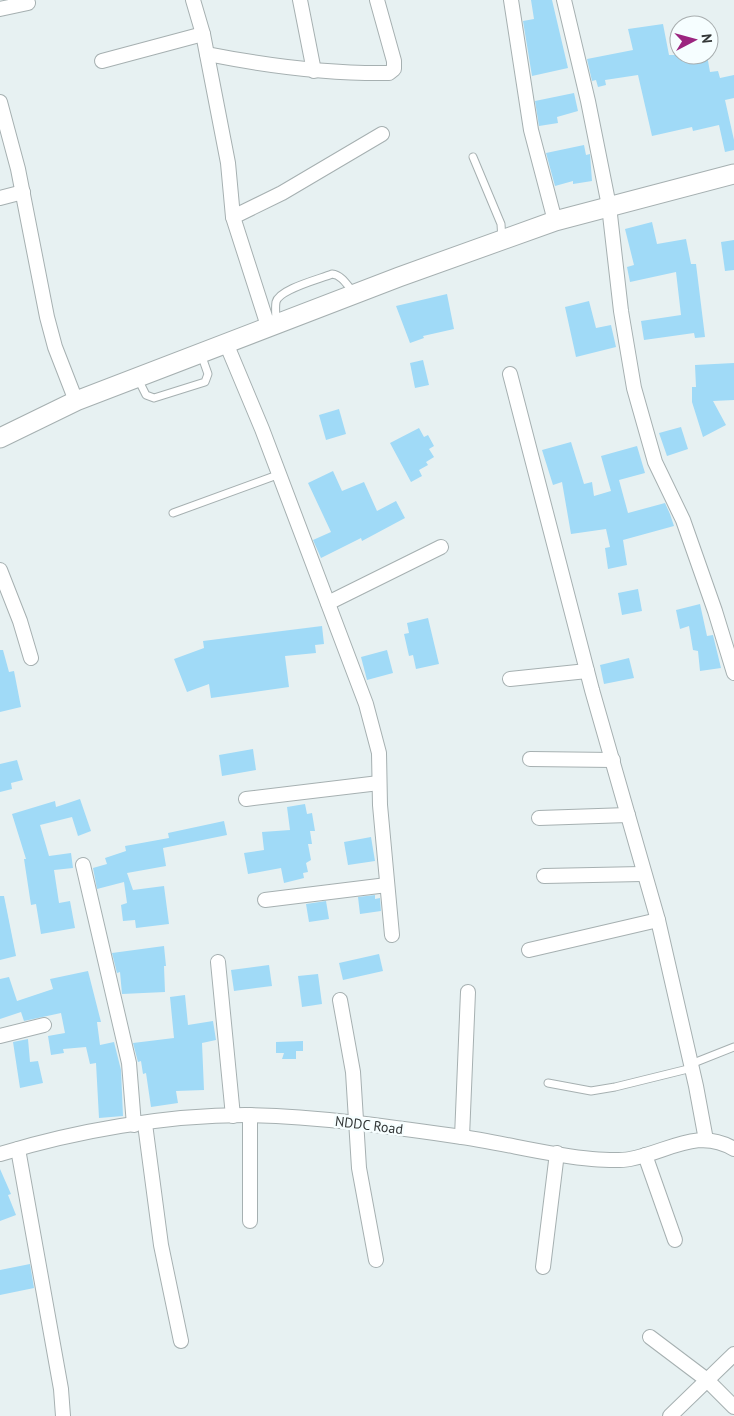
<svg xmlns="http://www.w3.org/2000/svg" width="734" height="1416" font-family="'PT Sans',sans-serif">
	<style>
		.building { fill: #a0daf7 }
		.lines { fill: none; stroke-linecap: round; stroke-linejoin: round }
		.lane-casing { stroke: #a6b0b1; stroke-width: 9 }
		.street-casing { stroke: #a6b0b1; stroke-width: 16 }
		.secondary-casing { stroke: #a6b0b1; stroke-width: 21 }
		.lane { stroke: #fff; stroke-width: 7 }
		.street { stroke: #fff; stroke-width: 14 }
		.secondary { stroke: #fff; stroke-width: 19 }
		.labels { text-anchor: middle; stroke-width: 5; stroke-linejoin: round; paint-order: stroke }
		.street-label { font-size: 14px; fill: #333737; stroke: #f6feff }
	</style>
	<rect width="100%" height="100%" fill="#e7f1f2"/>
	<g class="building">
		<polygon points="531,0 552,0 568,68 532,76 523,21 534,19"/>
		<polygon points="663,24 669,55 707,55 710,72 718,71 720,78 734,75 734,98 725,100 734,140 734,150 725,152 719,125 693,131 692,127 652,136 638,75 605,80 606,85 598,87 596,80 592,81 587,59 633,50 628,29"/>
		<polygon points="574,93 578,111 557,117 558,123 539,126 535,101"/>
		<polygon points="584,145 586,155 590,154 592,181 573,184 573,181 555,186 546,153"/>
		<polygon points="652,222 657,244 686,239 691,264 696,264 705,337 695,338 694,333 644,340 641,321 681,315 676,272 630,282 627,267 634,265 625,229"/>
		<polygon points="734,240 734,270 725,271 721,242"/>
		<polygon points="447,294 454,329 423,336 424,338 410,343 396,306"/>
		<polygon points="589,301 596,328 611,325 616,347 576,357 565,307"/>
		<polygon points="423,360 429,385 415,388 410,363"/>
		<polygon points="734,363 734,400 713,401 726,425 703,437 692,402 692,387 696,387 695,365"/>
		<polygon points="339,409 346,434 326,440 319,415"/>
		<polygon points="681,427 688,449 667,456 659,433"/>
		<polygon points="419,428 424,437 428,435 434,446 429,449 434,457 426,462 428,465 419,470 422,476 411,482 390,443"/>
		<polygon points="571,442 584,484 592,482 594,496 611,491 601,456 637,446 645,473 619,480 628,513 665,503 670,514 674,526 623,540 627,565 608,569 605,548 610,547 606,529 571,534 562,482 553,485 542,450"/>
		<polygon points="333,471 342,491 364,482 377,511 396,501 405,518 362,541 361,538 321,558 313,540 331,532 308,483"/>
		<polygon points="638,589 642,611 622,615 618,593"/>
		<polygon points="700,604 707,636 713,635 721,668 700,671 698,651 693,650 689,626 680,629 676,610"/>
		<polygon points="428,618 439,664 416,669 413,655 409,656 404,634 409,633 407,623"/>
		<polygon points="322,626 324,644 315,645 316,653 285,656 289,687 211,698 209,684 187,692 174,659 204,648 203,641"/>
		<polygon points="0,650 3,650 9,672 14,671 21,707 0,712"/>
		<polygon points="387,650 393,673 367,680 361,657"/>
		<polygon points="629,658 634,678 604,684 600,665"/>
		<polygon points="253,749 256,770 222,776 219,755"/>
		<polygon points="17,760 23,780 11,783 12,789 0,792 0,764"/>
		<polygon points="80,799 91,831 78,836 72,817 40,825 49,856 71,853 73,868 54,870 59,903 70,901 75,928 41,934 36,904 31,905 24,859 26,859 12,814 55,801 56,807"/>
		<polygon points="305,804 307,814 312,813 315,831 310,831 312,844 308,844 311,860 306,863 308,872 303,873 304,878 284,883 281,868 248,874 244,853 264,850 262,832 290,830 287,807"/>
		<polygon points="224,821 227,835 163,848 166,866 127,873 133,890 164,886 169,924 136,928 135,920 123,921 121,905 127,903 124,882 97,889 93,868 107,864 105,858 126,851 125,846 169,838 168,833"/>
		<polygon points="371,837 375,861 348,865 344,842"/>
		<polygon points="375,895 375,899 380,898 381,911 360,914 358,897"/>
		<polygon points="0,896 4,896 16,956 0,960"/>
		<polygon points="326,901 329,919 309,922 306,904"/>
		<polygon points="164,946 166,966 164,966 165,992 122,994 120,972 117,973 112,953"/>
		<polygon points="379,954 383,971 343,980 339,963"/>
		<polygon points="269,965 272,986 234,991 231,970"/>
		<polygon points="88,971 101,1022 97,1022 100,1045 114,1042 121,1070 123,1116 99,1118 96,1063 90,1064 86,1047 63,1049 64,1053 51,1055 48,1036 65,1033 61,1013 24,1021 21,1012 0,1019 0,979 9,977 17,1001 53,989 50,979"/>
		<polygon points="318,974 322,1004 302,1007 298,976"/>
		<polygon points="185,995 188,1025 213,1021 216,1040 202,1043 204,1090 176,1091 178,1103 151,1107 146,1073 143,1074 141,1061 138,1062 133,1043 174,1038 170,997"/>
		<polygon points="28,1039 30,1062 38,1061 43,1083 20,1088 13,1042"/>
		<polygon points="303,1041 303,1051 296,1051 296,1059 282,1059 284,1053 276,1053 276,1042"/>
		<polygon points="0,1169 11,1194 8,1195 16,1215 0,1221"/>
		<polygon points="30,1264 34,1288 0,1295 0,1270"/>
	</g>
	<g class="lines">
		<defs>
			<g id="lane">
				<polyline points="473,157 501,224 502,240"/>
				<path d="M276,322C276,316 275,308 276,302C279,289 320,279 332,274C342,275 347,285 354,293"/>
				<polyline points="137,377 146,395 154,398 205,382 208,374 201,354"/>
				<polyline points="173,513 280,474"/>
				<polyline points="691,1064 734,1047"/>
				<polyline points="548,1083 591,1091 615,1087 692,1068"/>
			</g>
			<g id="street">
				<polyline points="193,0 203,34 228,163 233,217 268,326"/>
				<polyline points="300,0 314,71"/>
				<polyline points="511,0 531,130 555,221"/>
				<polyline points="564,0 588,101 609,206 621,311 634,388 655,462 683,520 715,611 734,673"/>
				<polyline points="0,9 28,3"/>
				<path d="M207,54C268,66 327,74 389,73L394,69V61L377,0"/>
				<polyline points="102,61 203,34"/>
				<polyline points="0,102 18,169 47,317 55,347 76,401"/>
				<polyline points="0,198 23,192"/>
				<polyline points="233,217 282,193 382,134"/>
				<polyline points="226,343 262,429 366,704 379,753 380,805 392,935"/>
				<polyline points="510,374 592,690 658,920 696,1086 706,1140"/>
				<polyline points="0,570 20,621 31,658"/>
				<polyline points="328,603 441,547"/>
				<polyline points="510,679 587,671"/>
				<polyline points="530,759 613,760"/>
				<polyline points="246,799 379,783"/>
				<polyline points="539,818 628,815"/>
				<polyline points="83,865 129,1063 134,1125"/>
				<polyline points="544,876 642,874"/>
				<polyline points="265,900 387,885"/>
				<polyline points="529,950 658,920"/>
				<polyline points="218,962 233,1116"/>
				<polyline points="340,1000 353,1072 359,1168 376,1260"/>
				<polyline points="0,1036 44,1025"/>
				<polyline points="250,1115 250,1221"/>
				<polyline points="145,1124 161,1245 181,1341"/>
				<polyline points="462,1137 468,992"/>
				<polyline points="18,1149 61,1389 63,1416"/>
				<path d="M0,1154C75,1131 166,1115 245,1115C315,1116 385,1126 455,1136C501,1142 546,1155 592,1159C604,1160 619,1161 630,1159C668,1152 698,1127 734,1149"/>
				<polyline points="645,1155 675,1240"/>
				<polyline points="543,1267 557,1153"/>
				<polyline points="650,1337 707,1380 734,1407"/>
				<polyline points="670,1416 734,1354"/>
			</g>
			<polyline id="secondary" points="0,438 76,401 399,277 555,221 734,174"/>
		</defs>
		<use href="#lane" class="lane-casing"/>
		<use href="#street" class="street-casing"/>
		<use href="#secondary" class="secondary-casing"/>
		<use href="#lane" class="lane"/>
		<use href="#street" class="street"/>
		<use href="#secondary" class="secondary"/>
	</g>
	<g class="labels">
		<g class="street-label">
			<text transform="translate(369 1125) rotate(7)" y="5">NDDC Road</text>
		</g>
	</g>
	<g transform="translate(694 40) rotate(84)"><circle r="24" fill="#f6feff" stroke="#a8aeaf"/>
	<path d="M0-4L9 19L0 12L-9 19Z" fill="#9b257f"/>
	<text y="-8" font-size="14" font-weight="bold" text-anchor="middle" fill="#333737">N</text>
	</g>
</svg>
